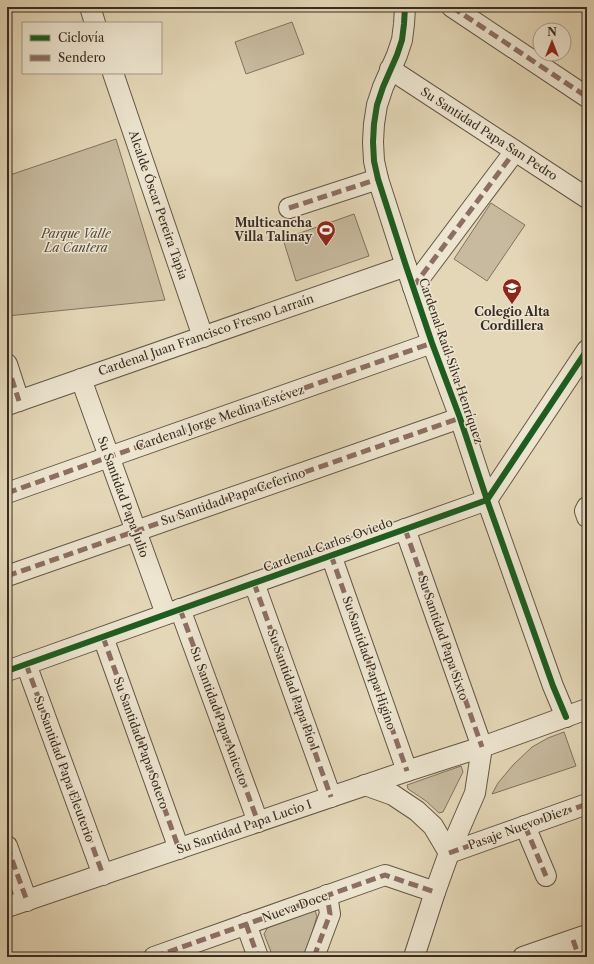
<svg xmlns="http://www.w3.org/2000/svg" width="594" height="964" font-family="'Libre Caslon Text',serif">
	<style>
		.green { fill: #c7ba9e; stroke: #807360 }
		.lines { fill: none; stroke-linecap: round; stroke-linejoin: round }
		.minor-casing { stroke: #645747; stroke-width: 22 }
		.minor { stroke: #ede5d0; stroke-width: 20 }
		.quiet { stroke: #8d6e63; stroke-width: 5; stroke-dasharray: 10 5; stroke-linecap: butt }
		.cycleway-casing { stroke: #ede5d0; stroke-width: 8 }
		.cycleway { stroke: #1b5e20; stroke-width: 6 }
		.labels { text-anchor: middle; stroke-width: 3; stroke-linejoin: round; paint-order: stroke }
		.street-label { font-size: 12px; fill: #392c22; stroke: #ede5d0 }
		.poi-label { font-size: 12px; font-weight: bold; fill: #392c22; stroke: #ede5d0; text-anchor: end }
		.park-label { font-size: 12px; font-style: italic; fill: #55483b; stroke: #ede5d0 }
	</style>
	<rect width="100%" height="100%" fill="#e4d7b7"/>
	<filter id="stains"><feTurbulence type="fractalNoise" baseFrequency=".005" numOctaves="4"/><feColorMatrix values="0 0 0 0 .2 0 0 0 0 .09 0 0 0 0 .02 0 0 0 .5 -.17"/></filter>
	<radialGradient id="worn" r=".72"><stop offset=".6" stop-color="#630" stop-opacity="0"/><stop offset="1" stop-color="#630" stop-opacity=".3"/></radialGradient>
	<g class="green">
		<polygon points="292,22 304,54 246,74 235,42"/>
		<polygon points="116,139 165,300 7,316 7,176"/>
		<polygon points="491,203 525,225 487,281 454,259"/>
		<polygon points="354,214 369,256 296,281 283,239"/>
		<polygon points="564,732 576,766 492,794 498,783 513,765 532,747 548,738"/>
		<polygon points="461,766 463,772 443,812 439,813 426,801 408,789 407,785"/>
		<polygon points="314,908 317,916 305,957 273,957 264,934 269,925"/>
	</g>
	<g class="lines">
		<defs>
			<g id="minor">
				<polyline points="90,7 95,23"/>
				<polyline points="405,7 404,24 402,40 397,55 383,87 377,105 374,124 373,142 374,161 378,179 406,266 432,343 460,418 487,500 553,686 566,717"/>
				<polyline points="452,7 587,97"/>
				<polyline points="390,69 587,198"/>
				<polyline points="113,73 203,337"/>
				<polyline points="289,208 378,179"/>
				<polyline points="413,287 515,151"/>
				<polyline points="7,364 19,401"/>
				<polyline points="81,379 166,614"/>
				<polyline points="7,405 406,266"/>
				<polyline points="7,493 432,343"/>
				<polyline points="587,507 585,511 587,517"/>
				<polyline points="405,529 482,747 475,793 449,853 435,892 414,957"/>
				<polyline points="331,555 407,771"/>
				<polyline points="7,576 460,418"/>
				<polyline points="254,583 331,797"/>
				<polyline points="180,609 258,822"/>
				<polyline points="103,637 179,849"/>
				<polyline points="26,664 103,875"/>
				<polyline points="7,671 487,500 587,350"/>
				<polyline points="365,785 393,795 417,811 433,826 449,853 587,804"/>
				<polyline points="525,826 546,876"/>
				<polyline points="7,846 27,901"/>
				<polyline points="7,907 407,771 482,747 587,709"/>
				<polyline points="246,924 258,957"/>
				<polyline points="573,940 579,957"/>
				<polyline points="154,957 385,875 435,892"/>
				<polyline points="314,957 330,914 327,895"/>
				<polyline points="523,957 587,935"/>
			</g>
		</defs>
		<use href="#minor" class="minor-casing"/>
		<use href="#minor" class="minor"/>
		<g class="quiet">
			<polyline points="452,7 587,97"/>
			<polyline points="289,208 378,179"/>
			<polyline points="413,287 515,151"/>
			<polyline points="7,364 19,401"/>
			<polyline points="7,493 432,343"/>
			<polyline points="587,507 585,511 587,517"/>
			<polyline points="405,529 482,747"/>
			<polyline points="331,555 407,771"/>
			<polyline points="7,576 460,418"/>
			<polyline points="254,583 331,797"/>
			<polyline points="180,609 258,822"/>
			<polyline points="103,637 179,849"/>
			<polyline points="26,664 103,875"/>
			<polyline points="525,826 546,876"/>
			<polyline points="7,846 27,901"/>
			<polyline points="449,853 587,804"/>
			<polyline points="246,924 258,957"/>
			<polyline points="573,940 579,957"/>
			<polyline points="154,957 385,875 435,892"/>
			<polyline points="314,957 330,914 327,895"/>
		</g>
		<defs>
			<g id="cycleway">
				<polyline points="405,7 404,24 402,40 397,55 383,87 377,105 374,124 373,142 374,161 378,179 406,266 432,343 460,418 487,500 553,686 566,717"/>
				<polyline points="7,671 487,500 587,350"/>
			</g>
		</defs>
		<use href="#cycleway" class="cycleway-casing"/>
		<use href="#cycleway" class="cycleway"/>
	</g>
	<defs>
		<symbol id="stadium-pin" viewBox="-11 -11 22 30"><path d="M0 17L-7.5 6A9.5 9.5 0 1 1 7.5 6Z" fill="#8f2418" stroke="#ede5d0"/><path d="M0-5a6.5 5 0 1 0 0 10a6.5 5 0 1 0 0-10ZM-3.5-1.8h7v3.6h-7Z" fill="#fff"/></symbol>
		<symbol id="school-pin" viewBox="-11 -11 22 30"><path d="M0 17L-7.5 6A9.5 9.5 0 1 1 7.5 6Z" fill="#8f2418" stroke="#ede5d0"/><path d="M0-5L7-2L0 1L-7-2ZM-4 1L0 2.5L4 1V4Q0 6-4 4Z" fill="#fff"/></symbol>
	</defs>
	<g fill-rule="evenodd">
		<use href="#stadium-pin" x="315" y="219" width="22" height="30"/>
		<use href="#school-pin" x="501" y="277" width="22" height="30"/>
	</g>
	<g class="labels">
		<g class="street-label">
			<text transform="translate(489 134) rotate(33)" y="4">Su Santidad Papa San Pedro</text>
			<text transform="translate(158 205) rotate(71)" y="4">Alcalde Óscar Pereira Tapia</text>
			<text transform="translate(206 335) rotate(-19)" y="4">Cardenal Juan Francisco Fresno Larraín</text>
			<text transform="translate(451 361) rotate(71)" y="4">Cardenal Raúl Silva Henríquez</text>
			<text transform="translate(220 418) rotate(-19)" y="4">Cardenal Jorge Medina Estévez</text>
			<text transform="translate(123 497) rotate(70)" y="4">Su Santidad Papa Julio</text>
			<text transform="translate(233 497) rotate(-19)" y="4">Su Santidad Papa Ceferino</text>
			<text transform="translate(328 545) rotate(-20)" y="4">Cardenal Carlos Oviedo</text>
			<text transform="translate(443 638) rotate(71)" y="4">Su Santidad Papa Sixto</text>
			<text transform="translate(369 663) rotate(71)" y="4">Su Santidad Papa Higino</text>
			<text transform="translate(293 690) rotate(70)" y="4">Su Santidad Papa Pío I</text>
			<text transform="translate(219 716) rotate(70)" y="4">Su Santidad Papa Aniceto</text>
			<text transform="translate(141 743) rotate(70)" y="4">Su Santidad Papa Sotero</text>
			<text transform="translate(64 769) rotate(70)" y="4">Su Santidad Papa Eleuterio</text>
			<text transform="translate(244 827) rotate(-19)" y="4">Su Santidad Papa Lucio I</text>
			<text transform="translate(518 828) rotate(-20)" y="4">Pasaje Nuevo Diez</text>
			<text transform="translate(295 907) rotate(-20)" y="4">Nueva Doce</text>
		</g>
		<g class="poi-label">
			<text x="312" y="227">Multicancha<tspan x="312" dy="14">Villa Talinay</tspan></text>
			<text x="512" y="316" text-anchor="middle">Colegio Alta<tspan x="512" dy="14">Cordillera</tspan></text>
		</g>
		<g class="park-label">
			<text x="76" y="238">Parque Valle<tspan x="76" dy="14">La Cantera</tspan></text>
		</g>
	</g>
	<rect width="594" height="964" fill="none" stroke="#e4d7b7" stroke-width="24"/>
	<rect x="8" y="8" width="578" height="948" fill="none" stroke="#392c22" stroke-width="2"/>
	<rect x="12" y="12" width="570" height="940" fill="none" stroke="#392c22"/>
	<rect x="22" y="22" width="140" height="52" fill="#ede5d0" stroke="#a59b8a"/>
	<rect x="30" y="35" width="20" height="6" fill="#1b5e20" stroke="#a59b8a"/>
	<text x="58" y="42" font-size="12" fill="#392c22">Ciclovía</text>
	<rect x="30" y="55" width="20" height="6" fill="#8d6e63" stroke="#a59b8a"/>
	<text x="58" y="62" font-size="12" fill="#392c22">Sendero</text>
	<g transform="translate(552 42)"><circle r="19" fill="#ede5d0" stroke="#a59b8a"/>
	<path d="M0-3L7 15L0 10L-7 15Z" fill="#8f2418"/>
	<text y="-6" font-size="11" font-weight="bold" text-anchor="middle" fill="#392c22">N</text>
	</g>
	<rect width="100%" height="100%" filter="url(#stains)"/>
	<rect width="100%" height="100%" fill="url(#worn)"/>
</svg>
